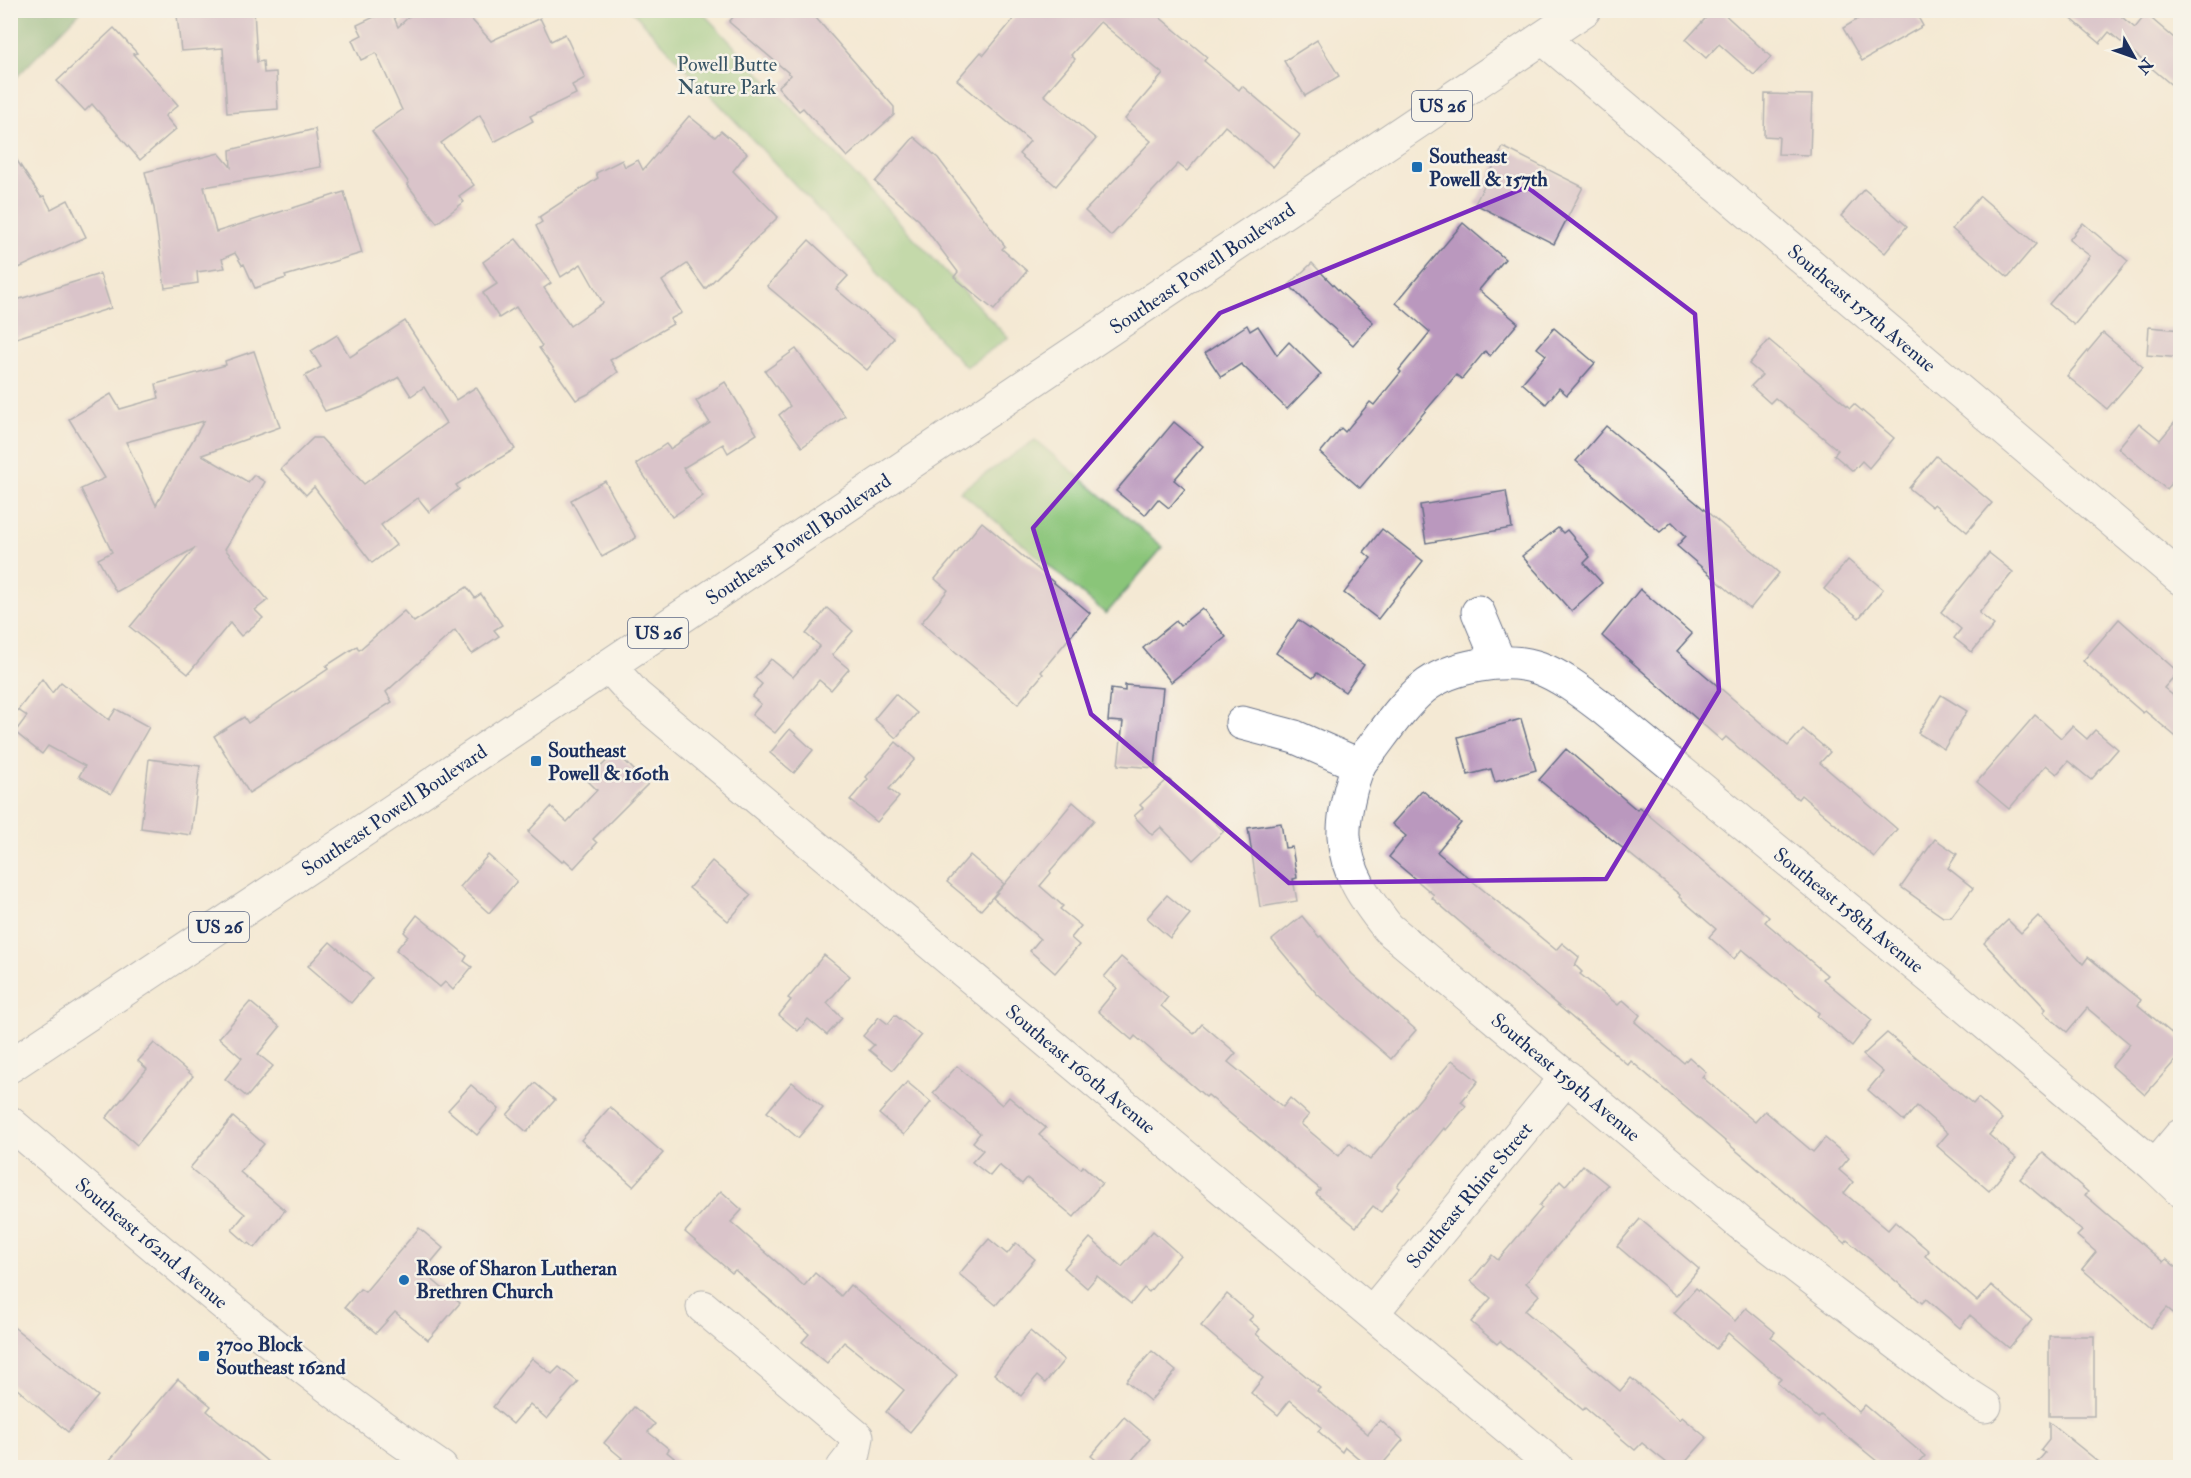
<svg xmlns="http://www.w3.org/2000/svg" width="2191" height="1478" font-family="'IM FELL Double Pica',serif">
	<style>
		.green { fill: #8ac579; stroke: #527a6c; stroke-width: 1.5 }
		.forest { fill: #6faa69; stroke: #456c64; stroke-width: 1.5 }
		.building { fill: #ba98be; fill-rule: evenodd }
		.lines { fill: none; stroke-linecap: round; stroke-linejoin: round }
		.minor-casing { stroke: #677087; stroke-width: 35 }
		.major-casing { stroke: #677087; stroke-width: 35 }
		.minor { stroke: #fff; stroke-width: 33 }
		.major { stroke: #fff; stroke-width: 33 }
		.marked { fill: none; stroke: #7b2cbf; stroke-width: 4.5; stroke-linejoin: round }
		.poi-dot { fill: #1f6fb2; stroke: #f7f3e8; stroke-width: 2 }
		.labels { text-anchor: middle; stroke-width: 5; stroke-linejoin: round; paint-order: stroke }
		.shield { fill: #f7f3e8; stroke: #5d6a87; stroke-width: 1.5 }
		.shield-label { font-size: 18px; font-weight: bold; fill: #1b2f5e }
		.park-label { font-size: 20px; fill: #375465; stroke: #f7f3e8 }
		.poi-label { font-size: 20px; font-weight: bold; fill: #1b2f5e; stroke: #f7f3e8; text-anchor: start }
		.street-label { font-size: 20px; fill: #1b2f5e; stroke: #f7f3e8 }
	</style>
	<rect width="100%" height="100%" fill="#f7f3e8"/>
	<filter id="ink" filterUnits="userSpaceOnUse"><feTurbulence type="fractalNoise" baseFrequency=".0167" numOctaves="2"/><feDisplacementMap in="SourceGraphic" scale="12" xChannelSelector="R" yChannelSelector="G"/><feConvolveMatrix kernelMatrix="1 2 1 2 8 2 1 2 1" color-interpolation-filters="sRGB"/></filter>
	<filter id="wash" filterUnits="userSpaceOnUse"><feTurbulence type="fractalNoise" baseFrequency=".008" numOctaves="4" result="noise"/><feDisplacementMap in="SourceGraphic" scale="24" xChannelSelector="R" yChannelSelector="G"/><feGaussianBlur stdDeviation="1.35" result="paint"/><feColorMatrix in="noise" values="0 0 0 0 0 0 0 0 0 0 0 0 0 0 0 0 0 1.4 0 .05"/><feComposite in="paint" operator="in"/></filter>
	<g filter="url(#wash)">
		<rect width="100%" height="100%" fill="#f4e9d4"/>
		<g class="green">
			<polygon points="632,11 701,11 1008,338 966,367"/>
			<polygon points="1035,440 1163,547 1106,614 960,491"/>
		</g>
		<polygon class="forest" points="23,11 81,11 11,83 11,17"/>
		<g id="blocks">
			<g class="building">
				<polygon points="203,10 254,10 257,62 263,61 264,73 276,72 278,109 227,113 223,48 181,51 177,15"/>
				<polygon points="389,10 391,10 398,27 416,10 463,10 491,41 540,18 551,41 565,34 585,78 572,85 576,94 530,116 533,121 494,142 480,115 441,143 474,185 459,196 464,202 437,223 407,184 409,183 372,131 402,110 376,53 361,60 352,40 362,35 357,25"/>
				<polygon points="739,10 809,10 894,107 894,115 847,157 803,108 799,111 778,87 791,75 729,22"/>
				<polygon points="1021,10 1151,10 1207,57 1204,61 1239,90 1242,86 1300,135 1273,167 1225,126 1187,171 1178,164 1111,236 1085,211 1151,141 1125,119 1163,74 1100,22 1071,55 1075,59 1044,95 1096,139 1056,186 1019,154 1030,141 957,80 981,52 984,55"/>
				<polygon points="1713,10 1720,10 1771,57 1754,75 1719,44 1706,58 1686,40"/>
				<polygon points="1873,10 1914,10 1923,26 1862,61 1843,28"/>
				<polygon points="2061,10 2127,10 2122,17 2135,28 2146,14 2181,44 2181,93 2109,32 2100,43"/>
				<polygon points="114,28 137,53 133,54 178,105 165,116 176,129 140,160 92,104 85,111 57,81"/>
				<polygon points="1317,40 1339,76 1305,96 1284,61"/>
				<polygon points="1765,94 1812,95 1810,155 1778,154 1779,137 1764,136"/>
				<polygon points="689,116 715,137 721,131 747,153 733,171 778,217 705,289 687,264 662,281 682,313 670,319 673,324 610,360 618,372 588,394 576,400 539,348 542,346 516,307 499,318 483,293 497,284 483,262 516,239 551,283 544,288 570,326 603,303 581,264 561,277 536,226 542,222 539,217 598,178 596,173 622,160 625,167 638,160 643,170"/>
				<polygon points="315,129 321,167 204,187 216,232 344,192 362,253 285,276 286,278 255,288 244,264 242,265 235,253 222,259 225,268 197,272 198,283 165,288 154,208 145,172 219,153 231,167 230,150"/>
				<polygon points="914,137 938,158 1005,246 1002,249 1027,271 994,310 954,277 958,272 919,220 875,182"/>
				<polygon points="1503,147 1583,187 1554,244 1475,204"/>
				<polygon points="10,150 41,197 44,196 51,209 68,200 86,237 10,272"/>
				<polygon points="1864,189 1907,226 1885,253 1841,216"/>
				<polygon points="1980,196 2036,244 2008,277 1952,229"/>
				<polygon points="1463,223 1505,259 1479,290 1518,323 1490,356 1485,351 1462,379 1456,375 1360,488 1320,453 1341,428 1345,432 1370,402 1374,405 1401,372 1399,370 1430,332 1396,303"/>
				<polygon points="2083,223 2128,261 2074,325 2049,304 2090,256 2069,240"/>
				<polygon points="809,240 848,276 836,289 894,338 867,370 767,286"/>
				<polygon points="1312,263 1341,293 1373,322 1353,345 1323,319 1289,285"/>
				<polygon points="100,274 111,308 10,340 10,302"/>
				<polygon points="405,321 456,400 476,387 515,449 456,485 459,489 429,512 418,498 381,525 396,545 372,563 314,487 306,495 281,469 313,438 321,438 364,484 446,423 424,387 411,396 399,377 363,398 325,411 305,376 321,367 311,351 337,335 350,357"/>
				<polygon points="1247,325 1250,331 1258,326 1277,355 1289,342 1321,374 1287,409 1241,364 1221,377 1205,353"/>
				<polygon points="2149,327 2181,330 2181,358 2147,355"/>
				<polygon points="1554,328 1595,363 1567,395 1559,388 1546,404 1522,383 1546,355 1537,348"/>
				<polygon points="2103,333 2143,367 2107,409 2067,376"/>
				<polygon points="1769,340 1850,408 1854,404 1894,438 1869,468 1862,461 1853,471 1834,455 1838,450 1796,415 1775,398 1770,403 1751,386 1762,375 1749,364"/>
				<polygon points="796,349 845,416 802,447 779,415 790,406 765,371"/>
				<path d="M254,351L280,427L202,455L248,482L254,475L265,482L225,549L268,600L255,610L263,618L241,636L230,623L188,674L130,627L195,548L116,592L98,559L112,552L81,489L105,478L69,419L111,394L120,409L159,398L156,384L226,365L225,361ZM204,421L180,462L156,505L126,442Z"/>
				<polygon points="725,382 757,434 728,453 723,444 683,468 703,496 672,517 636,464 666,444 670,449 710,423 696,401"/>
				<polygon points="2181,415 2181,472 2166,489 2118,448 2139,423 2160,440"/>
				<polygon points="1174,422 1203,446 1174,480 1185,489 1169,508 1158,499 1145,515 1116,491"/>
				<polygon points="1606,426 1779,573 1750,609 1677,546 1686,536 1672,522 1660,532 1576,461"/>
				<polygon points="1936,456 1992,503 1967,532 1934,504 1932,507 1909,488"/>
				<polygon points="605,481 636,538 602,557 571,500"/>
				<polygon points="1506,491 1512,528 1426,543 1420,505"/>
				<polygon points="982,522 1090,613 1041,672 1043,674 1018,704 921,623 948,590 935,579"/>
				<polygon points="1558,528 1563,533 1567,530 1590,557 1584,563 1602,583 1571,611 1522,556"/>
				<polygon points="1382,529 1423,561 1378,619 1344,593 1371,558 1364,552"/>
				<polygon points="1989,553 2013,572 1979,613 1994,625 1972,652 1954,638 1961,629 1941,612"/>
				<polygon points="1848,560 1883,589 1859,618 1824,589"/>
				<polygon points="467,587 475,598 481,594 502,625 494,630 499,636 472,654 455,630 386,692 392,702 249,793 214,736 244,717 248,723 328,669 326,666 357,646 359,650 404,611 414,622"/>
				<polygon points="1640,589 1692,634 1677,651 1788,746 1803,729 1830,752 1820,763 1897,829 1874,857 1801,795 1798,799 1726,737 1722,741 1602,636"/>
				<polygon points="827,608 853,631 832,655 849,669 831,690 819,680 775,733 752,715 761,704 752,697 762,684 755,678 771,659 793,677 820,646 806,634"/>
				<polygon points="1202,608 1226,637 1171,682 1143,648 1176,621 1180,626"/>
				<polygon points="2119,619 2178,672 2164,688 2181,702 2181,741 2145,711 2143,713 2083,661"/>
				<polygon points="1298,620 1364,665 1345,692 1317,673 1313,678 1276,653"/>
				<polygon points="42,679 52,693 61,682 109,720 116,709 149,727 111,794 79,776 85,766 48,746 42,754 15,732 27,716 18,710"/>
				<polygon points="1125,685 1163,688 1155,768 1118,765 1123,722 1108,721 1111,689 1125,691"/>
				<polygon points="895,694 917,713 896,738 874,719"/>
				<polygon points="1941,695 1967,711 1944,749 1918,733"/>
				<polygon points="2035,715 2061,738 2072,726 2087,739 2095,730 2118,749 2091,780 2068,761 2057,774 2046,765 2009,809 1977,782"/>
				<polygon points="1521,719 1536,770 1495,782 1491,769 1468,775 1458,737"/>
				<polygon points="790,729 813,750 794,773 770,753"/>
				<polygon points="896,742 915,759 889,789 899,797 877,822 850,800 868,779 866,777"/>
				<polygon points="1566,749 1637,810 1639,807 1769,917 1765,922 1827,975 1823,979 1872,1020 1852,1046 1817,1016 1819,1013 1742,949 1734,959 1709,937 1716,929 1679,897 1680,895 1539,780"/>
				<polygon points="616,752 648,784 593,839 597,843 574,868 564,859 562,862 528,832 551,807 567,822 597,790 587,780"/>
				<polygon points="149,759 200,766 191,835 141,828"/>
				<polygon points="1168,779 1224,831 1193,860 1161,827 1152,835 1134,816 1143,808 1140,805"/>
				<polygon points="1422,790 1461,823 1437,852 1556,950 1562,943 1579,957 1575,965 1582,972 1580,974 1618,1005 1623,1000 1640,1015 1635,1022 1684,1063 1689,1057 1706,1072 1702,1077 1755,1122 1765,1111 1813,1152 1825,1138 1849,1158 1839,1170 1853,1182 1844,1193 1888,1230 1895,1222 1929,1251 1925,1256 1977,1301 1991,1285 2032,1320 2009,1348 1970,1315 1960,1328 1926,1299 1922,1303 1847,1240 1845,1243 1631,1061 1628,1065 1555,1003 1432,898 1434,895 1389,857 1406,836 1392,824"/>
				<polygon points="1073,802 1094,820 1050,871 1051,873 1040,886 1063,906 1060,909 1081,926 1071,938 1079,945 1055,973 1030,951 1040,939 993,898"/>
				<polygon points="1281,823 1285,848 1292,847 1297,878 1293,879 1297,901 1260,907 1248,828"/>
				<polygon points="1935,839 1957,854 1948,868 1973,888 1951,917 1943,917 1901,887"/>
				<polygon points="488,855 517,881 489,913 460,887"/>
				<polygon points="970,855 1004,884 981,910 947,882"/>
				<polygon points="712,861 751,895 728,921 689,888"/>
				<polygon points="1167,895 1190,914 1170,938 1147,918"/>
				<polygon points="417,915 467,956 464,961 472,967 453,990 445,982 440,987 396,950 408,936 404,932"/>
				<polygon points="1302,916 1319,937 1321,936 1352,974 1416,1030 1391,1059 1317,994 1272,940"/>
				<polygon points="2038,916 2083,964 2088,957 2141,1000 2138,1005 2181,1041 2181,1054 2145,1095 2112,1066 2130,1044 2087,1008 2067,1032 2043,1012 2046,1009 1984,943 2008,920 2021,933"/>
				<polygon points="330,942 372,978 351,1003 308,966"/>
				<polygon points="824,955 850,976 827,1003 842,1018 827,1035 808,1019 798,1031 779,1015 791,1000 788,998"/>
				<polygon points="1121,957 1168,997 1161,1006 1194,1034 1202,1024 1236,1053 1228,1062 1283,1107 1290,1098 1309,1115 1301,1124 1339,1156 1349,1143 1370,1160 1452,1060 1478,1081 1461,1102 1466,1106 1446,1130 1444,1128 1397,1186 1400,1188 1381,1212 1373,1206 1356,1227 1316,1194 1320,1189 1208,1095 1206,1097 1135,1036 1132,1040 1098,1011 1117,988 1104,977"/>
				<polygon points="250,1002 280,1027 258,1054 273,1066 247,1097 225,1079 242,1058 219,1038"/>
				<polygon points="895,1015 921,1036 893,1070 869,1050 874,1045 863,1036 879,1017 888,1024"/>
				<polygon points="1887,1033 1973,1104 1978,1098 2002,1119 1989,1135 2016,1158 1989,1191 1937,1146 1948,1133 1917,1106 1904,1121 1868,1090 1883,1072 1863,1055"/>
				<polygon points="154,1043 193,1076 137,1145 106,1118 147,1069 138,1061"/>
				<polygon points="957,1066 1002,1105 1009,1097 1046,1128 1039,1135 1081,1169 1083,1166 1102,1183 1074,1217 1027,1178 1022,1184 999,1165 990,1176 972,1162 983,1150 973,1142 980,1133 933,1093"/>
				<polygon points="792,1082 823,1108 798,1138 767,1112"/>
				<polygon points="907,1082 931,1102 904,1135 879,1114"/>
				<polygon points="535,1083 555,1100 527,1132 507,1115"/>
				<polygon points="471,1085 499,1109 477,1135 448,1110"/>
				<polygon points="610,1107 663,1153 633,1186 581,1140"/>
				<polygon points="233,1117 264,1144 240,1172 285,1210 255,1248 249,1243 248,1244 232,1230 245,1214 190,1168"/>
				<polygon points="2043,1153 2088,1192 2085,1195 2163,1262 2166,1259 2181,1271 2181,1319 2167,1308 2150,1328 2082,1269 2096,1252 2077,1236 2082,1231 2020,1179"/>
				<polygon points="1583,1165 1608,1185 1526,1283 1539,1295 1525,1311 1620,1391 1631,1378 1680,1420 1682,1417 1707,1438 1681,1467 1672,1467 1642,1443 1635,1450 1585,1408 1583,1410 1500,1341 1497,1344 1471,1322 1491,1298 1471,1281 1492,1255 1498,1260 1542,1208 1539,1206 1560,1181 1565,1186"/>
				<polygon points="721,1191 742,1210 731,1222 804,1286 815,1273 841,1296 850,1285 957,1375 910,1432 886,1412 904,1390 844,1342 827,1363 802,1342 809,1334 735,1270 732,1273 685,1232"/>
				<polygon points="1640,1219 1699,1269 1676,1296 1617,1246"/>
				<polygon points="419,1228 443,1248 423,1272 460,1303 428,1340 395,1312 376,1333 345,1307 360,1289 365,1292"/>
				<polygon points="1153,1231 1180,1255 1149,1292 1144,1288 1131,1304 1097,1276 1087,1288 1064,1268 1090,1238 1122,1267"/>
				<polygon points="989,1239 1007,1254 1016,1243 1035,1259 996,1305 959,1274"/>
				<polygon points="1696,1288 1735,1321 1746,1308 1775,1332 1771,1337 1859,1412 1865,1405 1925,1456 1915,1467 1884,1467 1821,1415 1818,1418 1777,1383 1781,1379 1728,1333 1716,1349 1674,1313"/>
				<polygon points="1227,1294 1253,1316 1249,1320 1260,1329 1256,1334 1320,1388 1317,1391 1368,1434 1380,1420 1403,1440 1380,1467 1369,1467 1345,1447 1342,1452 1318,1431 1322,1427 1290,1400 1278,1415 1251,1393 1263,1378 1201,1326"/>
				<polygon points="10,1324 98,1396 68,1432 10,1383"/>
				<polygon points="1030,1331 1064,1360 1045,1383 1037,1376 1021,1396 994,1374"/>
				<rect x="2049" y="1336" width="45" height="80"/>
				<polygon points="1152,1351 1176,1371 1150,1401 1126,1381"/>
				<polygon points="532,1358 552,1374 559,1367 578,1382 547,1419 530,1404 513,1424 493,1407"/>
				<polygon points="178,1379 211,1406 207,1411 274,1467 104,1467"/>
				<polygon points="634,1407 655,1424 648,1432 669,1449 667,1452 685,1467 614,1467 622,1458 604,1443"/>
				<polygon points="1124,1417 1150,1439 1126,1467 1105,1467 1091,1456"/>
				<polygon points="2049,1422 2105,1467 2033,1467 2045,1453 2041,1450 2049,1440"/>
			</g>
		</g>
	</g>
	<g filter="url(#ink)">
		<use href="#blocks" fill-opacity="0" stroke="#677087" stroke-width="1.5"/>
		<g class="lines">
			<defs>
				<g id="minor">
					<polyline points="1543,38 2180,578"/>
					<polyline points="1478,612 1499,662"/>
					<polyline points="609,666 636,696 1556,1468"/>
					<polyline points="1242,723 1295,737 1359,765"/>
					<polyline points="2155,1166 2180,1136"/>
					<polyline points="703,1307 857,1437 854,1454 843,1468"/>
					<polyline points="1372,1313 1567,1077"/>
					<path d="M1985,1406L1952,1385L1741,1224L1388,928C1366,900 1346,873 1344,836C1343,817 1351,782 1359,765C1362,759 1368,753 1373,747C1388,727 1403,705 1423,688C1450,666 1506,656 1539,668C1563,677 1584,694 1604,709L1946,990L2155,1166L2180,1190"/>
				</g>
				<g id="major">
					<polyline points="10,1066 391,812 1584,10"/>
					<path d="M10,1123C151,1242 288,1365 441,1468"/>
				</g>
			</defs>
			<use href="#minor" class="minor-casing"/>
			<use href="#major" class="major-casing"/>
			<use href="#minor" class="minor"/>
			<use href="#major" class="major"/>
		</g>
	</g>
	<path d="M0 0H2191V1478H0ZM1527,187L1695,314L1719,691L1606,879L1289,883L1091,714L1033,528L1220,313Z" fill="#f4e9d4" fill-opacity=".55" fill-rule="evenodd"/>
	<path class="marked" d="M1527,187L1695,314L1719,691L1606,879L1289,883L1091,714L1033,528L1220,313Z"/>
	<g class="poi-dot">
		<rect x="1411" y="161" width="12" height="12" rx="3"/>
		<rect x="530" y="755" width="12" height="12" rx="3"/>
		<circle cx="404" cy="1280" r="6"/>
		<rect x="198" y="1350" width="12" height="12" rx="3"/>
	</g>
	<g class="labels">
		<g class="shield">
			<rect x="1412" y="91" width="60" height="30" rx="4.5"/>
			<rect x="628" y="618" width="60" height="30" rx="4.5"/>
			<rect x="189" y="912" width="60" height="30" rx="4.5"/>
		</g>
		<g class="shield-label">
			<text x="1442" y="112">US 26</text>
			<text x="658" y="639">US 26</text>
			<text x="219" y="933">US 26</text>
		</g>
		<g class="park-label">
			<text x="727" y="71">Powell Butte<tspan x="727" dy="23">Nature Park</tspan></text>
		</g>
		<g class="poi-label">
			<text x="1429" y="163">Southeast<tspan x="1429" dy="23">Powell &amp; 157th</tspan></text>
			<text x="548" y="757">Southeast<tspan x="548" dy="23">Powell &amp; 160th</tspan></text>
			<text x="416" y="1275">Rose of Sharon Lutheran<tspan x="416" dy="23">Brethren Church</tspan></text>
			<text x="216" y="1351">3700 Block<tspan x="216" dy="23">Southeast 162nd</tspan></text>
		</g>
		<g class="street-label">
			<text transform="translate(1202 268) rotate(-34)" y="7">Southeast Powell Boulevard</text>
			<text transform="translate(1862 308) rotate(40)" y="7">Southeast 157th Avenue</text>
			<text transform="translate(798 539) rotate(-34)" y="7">Southeast Powell Boulevard</text>
			<text transform="translate(394 810) rotate(-34)" y="7">Southeast Powell Boulevard</text>
			<text transform="translate(1849 910) rotate(39)" y="7">Southeast 158th Avenue</text>
			<text transform="translate(1081 1069) rotate(40)" y="7">Southeast 160th Avenue</text>
			<text transform="translate(1566 1077) rotate(40)" y="7">Southeast 159th Avenue</text>
			<text transform="translate(1469 1195) rotate(-50)" y="7">Southeast Rhine Street</text>
			<text transform="translate(152 1243) rotate(40)" y="7">Southeast 162nd Avenue</text>
		</g>
	</g>
	<rect width="2191" height="1478" fill="none" stroke="#f7f3e8" stroke-width="36"/>
	<g transform="translate(2134 57) rotate(130)" stroke="#f7f3e8" stroke-width="4.5" paint-order="stroke">
	<path d="M0-4.5L10 22L0 15L-10 22Z" fill="#1b2f5e"/>
	<text y="-9" font-size="16" font-weight="bold" text-anchor="middle" fill="#1b2f5e">N</text>
	</g>
</svg>
